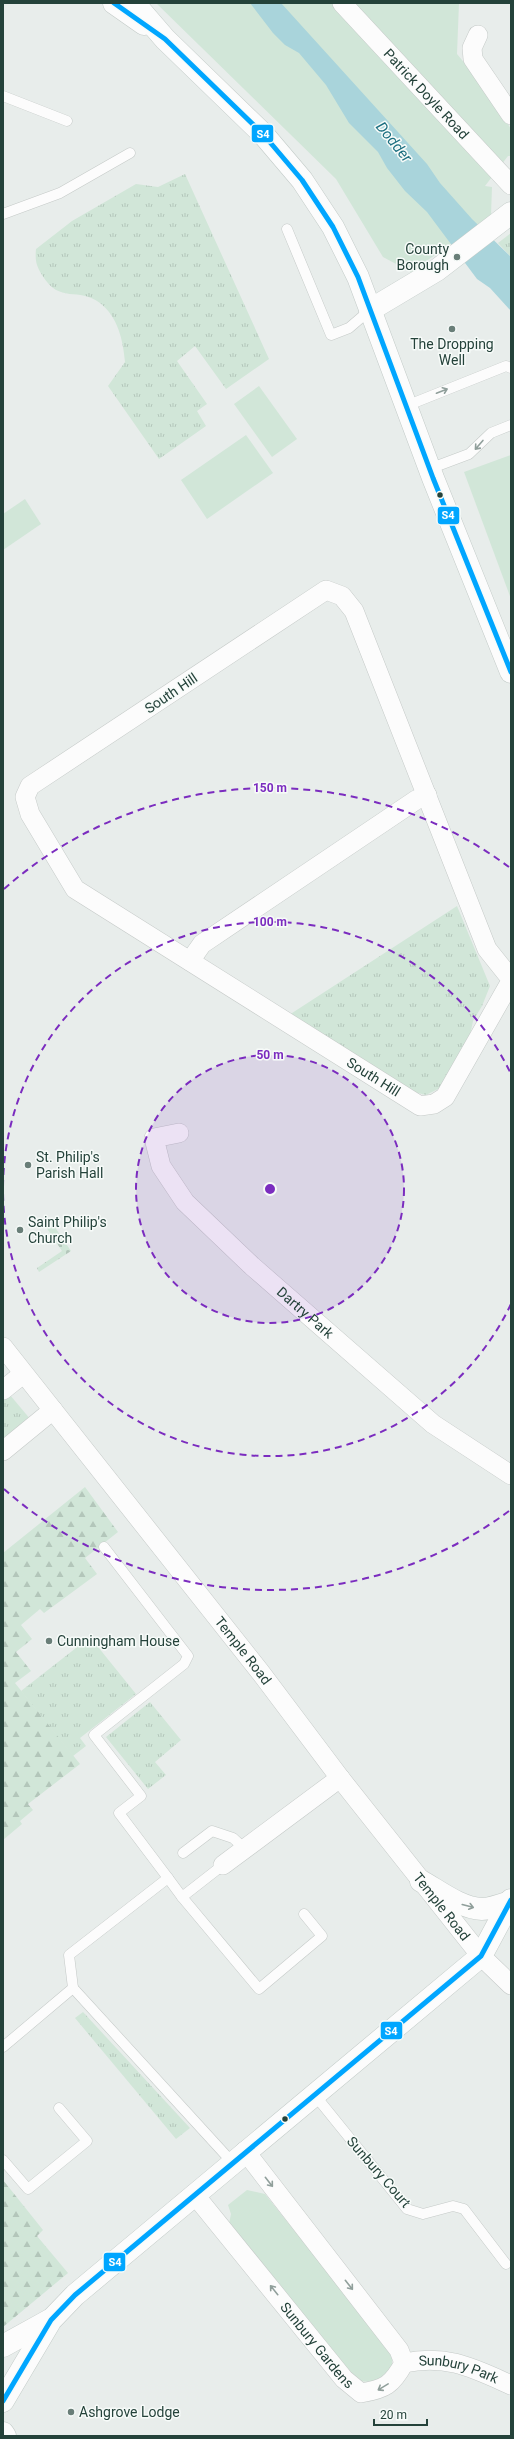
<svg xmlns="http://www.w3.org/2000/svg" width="514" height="2439" font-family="Roboto,sans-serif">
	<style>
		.grass { fill: url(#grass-tufts) }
		.forest { fill: url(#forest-firs) }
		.cemetery { fill: url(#cemetery-stones) }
		.green { fill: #d1e6d8 }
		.water { fill: #a9d4db }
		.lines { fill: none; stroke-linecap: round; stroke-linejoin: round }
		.lane-casing { stroke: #c5cac8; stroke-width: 11 }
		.street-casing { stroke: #c5cac8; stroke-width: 20 }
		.secondary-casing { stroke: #c3cbc8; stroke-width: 23 }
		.lane { stroke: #fcfcfc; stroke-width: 10 }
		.street { stroke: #fcfcfc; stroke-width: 19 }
		.secondary { stroke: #fcfcfc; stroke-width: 22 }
		.bus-1-casing { stroke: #f7fbf9; stroke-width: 8 }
		.bus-1 { stroke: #00a6ff; stroke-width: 5 }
		.oneway { stroke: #909f9b }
		.ring { fill: none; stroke: #7b2cbf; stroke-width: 2; stroke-dasharray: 7 5 }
		.poi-dot { fill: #697e78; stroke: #f7fbf9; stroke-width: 1.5 }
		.bus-dot { fill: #24423a; stroke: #f7fbf9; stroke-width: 1.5 }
		.labels { text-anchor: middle; stroke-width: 3; stroke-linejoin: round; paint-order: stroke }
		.street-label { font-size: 14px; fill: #24423a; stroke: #f7fbf9 }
		.poi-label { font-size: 14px; fill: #24423a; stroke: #f7fbf9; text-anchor: start }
		.water-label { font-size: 15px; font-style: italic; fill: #1c6f80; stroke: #f7fbf9 }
		.centre { fill: #7b2cbf; stroke: #f7fbf9; stroke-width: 2 }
		.ring-label { font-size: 12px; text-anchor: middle; font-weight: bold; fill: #7b2cbf; stroke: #f7fbf9; stroke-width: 3; stroke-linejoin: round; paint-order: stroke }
		.line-badge { stroke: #f7fbf9; stroke-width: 1.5 }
		.badge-label { font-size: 11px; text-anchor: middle; font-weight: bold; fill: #fff }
	</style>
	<defs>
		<pattern id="grass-tufts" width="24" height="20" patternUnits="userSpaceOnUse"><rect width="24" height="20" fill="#d1e6d8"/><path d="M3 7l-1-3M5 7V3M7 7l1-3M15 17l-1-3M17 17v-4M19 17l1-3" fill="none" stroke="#b3c6ba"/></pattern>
		<pattern id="forest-firs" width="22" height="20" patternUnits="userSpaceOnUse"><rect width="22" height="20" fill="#d1e6d8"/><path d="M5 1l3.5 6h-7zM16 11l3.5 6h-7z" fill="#b3c6ba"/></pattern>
		<pattern id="cemetery-stones" width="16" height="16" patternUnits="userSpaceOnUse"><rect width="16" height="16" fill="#d1e6d8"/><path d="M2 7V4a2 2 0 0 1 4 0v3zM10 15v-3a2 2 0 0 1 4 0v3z" fill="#b3c6ba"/></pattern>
	</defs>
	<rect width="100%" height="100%" fill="#e8edeb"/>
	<g class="grass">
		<path d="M185,174L269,359L226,389L195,346L177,361L207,404L197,411L206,426L159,459L108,386L125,362C123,340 118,317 100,303C78,286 60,305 42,275C36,265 35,260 36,249L72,221L136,184L158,187Z"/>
		<polygon points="511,233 511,257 498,243"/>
		<polygon points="457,906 490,986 482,1006 473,1021 469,1040 440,1088 426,1095 410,1091 289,1015"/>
		<polygon points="10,1395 31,1420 3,1443 3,1401"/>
		<polygon points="90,1637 136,1694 80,1738 86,1746 73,1756 21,1691"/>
		<polygon points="150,1702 181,1740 155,1762 166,1775 148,1789 106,1737"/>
		<polygon points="83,2012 190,2128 176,2139 75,2018"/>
	</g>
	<g class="forest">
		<polygon points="85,1487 118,1532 85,1558 97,1574 44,1613 40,1609 21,1625 32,1639 16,1652 31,1671 15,1683 80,1764 28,1804 33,1810 20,1821 22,1824 3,1840 3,1553"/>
		<polygon points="3,2180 43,2230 37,2236 68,2273 3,2327"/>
	</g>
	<polygon class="cemetery" points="48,1217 71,1251 39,1272 37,1268 62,1251 42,1221"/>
	<g class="green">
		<polygon points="156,3 459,3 457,54 487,90 511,129 511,156 508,156 485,186 492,187 491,215 411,272 383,257 336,179"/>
		<polygon points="259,386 297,439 272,457 234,404"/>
		<polygon points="246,435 273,473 207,519 181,480"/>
		<polygon points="511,455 511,599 464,472"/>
		<polygon points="25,499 41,524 3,550 3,514"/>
		<path d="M247,2190L265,2194L392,2353V2368C378,2381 369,2387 351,2376L229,2224L231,2214L228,2205Z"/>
	</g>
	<polygon class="water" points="250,3 281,3 427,164 440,183 472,219 511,257 511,311 490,288 477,279 427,212 405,191 387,168 378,152 349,123 326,85 299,53 285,45 273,33"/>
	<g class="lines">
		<defs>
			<g id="lane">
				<polyline points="3,96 67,121"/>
				<polyline points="3,214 60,193 130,153"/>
				<polyline points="287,229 331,335 349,328 370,310"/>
				<polyline points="406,406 506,366 511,368"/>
				<polyline points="429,469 469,454 491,433 511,425"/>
				<polyline points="183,1853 212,1831 233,1838 245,1849"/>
				<polyline points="168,1878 182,1897 223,1865"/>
				<polyline points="182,1897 259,1989 322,1936 304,1914"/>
				<polyline points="73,1988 232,2162"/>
				<polyline points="3,2047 73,1988 69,1955 168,1878 119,1813 141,1796 94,1735 184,1664 188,1656 104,1547"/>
				<polyline points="314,2094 407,2209 423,2214 453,2206 464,2209 506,2264"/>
				<polyline points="3,2160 28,2189 87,2141 59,2108"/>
			</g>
			<g id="street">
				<path id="s1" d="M342,3L511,185"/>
				<polyline points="478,35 472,48 473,59 511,115"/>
				<polyline points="190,961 202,944 416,800 427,795"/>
				<path id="s2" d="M511,979L487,949L354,611L342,596L326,590L30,786L25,797L30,814L75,889L420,1106L434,1104L445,1097L511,981"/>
				<path id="s3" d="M179,1133L154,1138L161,1166L185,1202L252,1266L433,1424L511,1475"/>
				<path id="s4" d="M3,1347L261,1673L340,1778L481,1956L511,1985"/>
				<polyline points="3,1390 23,1374"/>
				<polyline points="3,1451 53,1410"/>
				<polyline points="223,1865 340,1778"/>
				<path id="s5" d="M194,2194L344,2379L361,2393C385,2389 392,2385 404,2363L399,2350L245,2151"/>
				<path id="s6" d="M404,2363C447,2354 473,2368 511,2385"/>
			</g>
			<g id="secondary">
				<polyline points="114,3 144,24"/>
				<polyline points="134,3 165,39 263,134 302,180 333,227 358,277 433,478 511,672"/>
				<polyline points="370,310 437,270 511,213"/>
				<path d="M421,1881C439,1891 460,1908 482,1909C490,1909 501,1905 510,1902"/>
				<polyline points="3,2346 50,2320"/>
				<polyline points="3,2401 51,2320 75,2295 481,1956 511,1900"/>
				<polyline points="3,2433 5,2436"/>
			</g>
		</defs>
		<use href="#lane" class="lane-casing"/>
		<use href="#street" class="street-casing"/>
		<use href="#secondary" class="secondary-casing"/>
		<use href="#lane" class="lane"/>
		<use href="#street" class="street"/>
		<use href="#secondary" class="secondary"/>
		<defs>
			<g id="bus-1">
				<polyline points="114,3 165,39 263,134 302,180 333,227 358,277 433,478 511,672"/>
				<polyline points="3,2401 51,2320 75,2295 481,1956 511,1900"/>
			</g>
		</defs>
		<use href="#bus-1" class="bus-1-casing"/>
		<use href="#bus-1" class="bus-1"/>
	</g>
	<defs><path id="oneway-shaft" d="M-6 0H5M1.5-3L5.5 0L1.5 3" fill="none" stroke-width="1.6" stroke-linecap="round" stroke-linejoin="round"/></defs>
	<g class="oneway">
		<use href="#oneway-shaft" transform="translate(442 391) rotate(-21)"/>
		<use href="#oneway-shaft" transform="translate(479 445) rotate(131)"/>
		<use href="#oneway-shaft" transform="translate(468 1906) rotate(15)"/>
		<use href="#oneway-shaft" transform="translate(269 2182) rotate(52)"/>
		<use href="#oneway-shaft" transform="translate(349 2285) rotate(52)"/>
		<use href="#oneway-shaft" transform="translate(274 2290) rotate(-129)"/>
		<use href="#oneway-shaft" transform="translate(383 2387) rotate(149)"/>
	</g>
	<circle cx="270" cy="1189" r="134" fill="#7b2cbf" fill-opacity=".12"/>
	<g class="ring">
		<circle cx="270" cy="1189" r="134"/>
		<path d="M511 1304A267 267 0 0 1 3 1191M3 1187A267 267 0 0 1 511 1074"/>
		<path d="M509 1511A401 401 0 0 1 4 1489M4 889A401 401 0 0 1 509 867"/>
	</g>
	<g class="poi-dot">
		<circle cx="457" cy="257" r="4"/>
		<circle cx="452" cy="329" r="4"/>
		<circle cx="28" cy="1165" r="4"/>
		<circle cx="20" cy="1230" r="4"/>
		<circle cx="49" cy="1641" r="4"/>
		<circle cx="71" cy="2412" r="4"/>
	</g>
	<g class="bus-dot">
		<circle cx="440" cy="495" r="3.5"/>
		<circle cx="285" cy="2119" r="3.5"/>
	</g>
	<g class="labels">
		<g class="street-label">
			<text dy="5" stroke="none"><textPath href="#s1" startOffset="124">Patrick Doyle Road</textPath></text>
			<text transform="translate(171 693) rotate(-34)" y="5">South Hill</text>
			<text dy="5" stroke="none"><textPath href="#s2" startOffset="1263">South Hill</textPath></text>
			<text dy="5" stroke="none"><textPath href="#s3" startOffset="261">Dartry Park</textPath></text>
			<text dy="5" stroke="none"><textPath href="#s4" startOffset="387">Temple Road</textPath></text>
			<text dy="5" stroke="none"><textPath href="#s4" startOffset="711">Temple Road</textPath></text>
			<text transform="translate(379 2172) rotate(49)" y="5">Sunbury Court</text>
			<text dy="5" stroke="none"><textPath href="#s5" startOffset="195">Sunbury Gardens</textPath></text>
			<text dy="5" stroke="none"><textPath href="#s6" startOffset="56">Sunbury Park</textPath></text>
		</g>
		<g class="poi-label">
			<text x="449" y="254" text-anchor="end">County<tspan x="449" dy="16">Borough</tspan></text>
			<text x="452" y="349" text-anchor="middle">The Dropping<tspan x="452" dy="16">Well</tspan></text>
			<text x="36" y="1162">St. Philip's<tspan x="36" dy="16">Parish Hall</tspan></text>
			<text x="28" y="1227">Saint Philip's<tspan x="28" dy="16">Church</tspan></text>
			<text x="57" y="1646">Cunningham House</text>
			<text x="79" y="2417">Ashgrove Lodge</text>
		</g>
		<g class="water-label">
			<text transform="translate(394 142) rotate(51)" y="5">Dodder</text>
		</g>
	</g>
	<circle cx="270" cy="1189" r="6" class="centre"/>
	<g class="ring-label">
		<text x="270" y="792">150 m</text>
		<text x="270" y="926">100 m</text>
		<text x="270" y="1059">50 m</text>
	</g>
	<g class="line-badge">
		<rect x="251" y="124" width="23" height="19" rx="4" fill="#00a6ff"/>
		<rect x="437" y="506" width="23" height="19" rx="4" fill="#00a6ff"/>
		<rect x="380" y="2021" width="23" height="19" rx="4" fill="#00a6ff"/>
		<rect x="103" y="2252" width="23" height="20" rx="4" fill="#00a6ff"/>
	</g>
	<g class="badge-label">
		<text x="263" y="138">S4</text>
		<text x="448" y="519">S4</text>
		<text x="391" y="2035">S4</text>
		<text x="115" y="2266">S4</text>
	</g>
	<rect width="514" height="2439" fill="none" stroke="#24423a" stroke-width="8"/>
	<path d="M374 2419v6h53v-6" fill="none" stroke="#24423a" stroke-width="2"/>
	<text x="380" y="2419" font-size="12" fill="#24423a" stroke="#f7fbf9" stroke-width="3" paint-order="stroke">20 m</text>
</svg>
